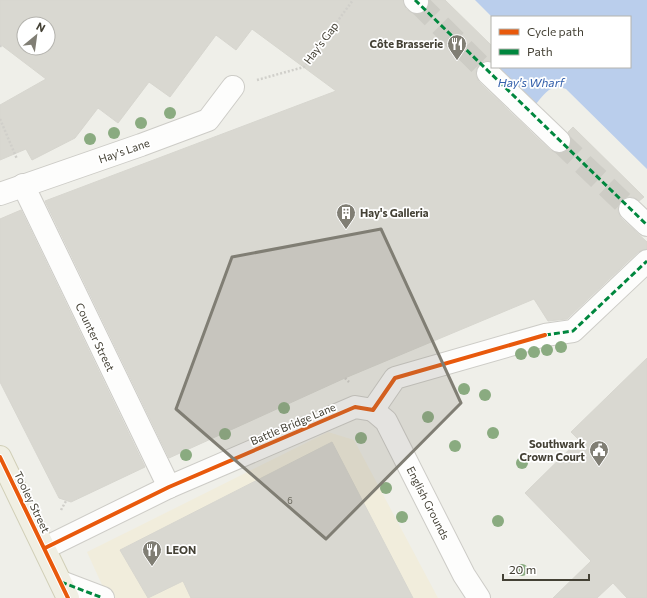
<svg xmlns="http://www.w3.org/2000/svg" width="647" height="598" font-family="Commissioner,sans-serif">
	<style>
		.commercial { fill: #f1eddc }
		.water { fill: #baceec }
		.building { fill: #d9d8d1; stroke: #d7d6cf; fill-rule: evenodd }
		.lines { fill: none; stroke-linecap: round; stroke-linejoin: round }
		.minor-tunnel { stroke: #cdccc5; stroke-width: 22; stroke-dasharray: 22 11; stroke-linecap: butt }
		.minor-casing { stroke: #cdccc7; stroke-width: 24 }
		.major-casing { stroke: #d1cfb7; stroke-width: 24 }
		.path { stroke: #d0cfca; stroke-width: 2.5; stroke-dasharray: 2 2; stroke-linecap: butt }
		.minor { stroke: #fdfdfc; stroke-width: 22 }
		.major { stroke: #f0efe3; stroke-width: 22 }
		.quiet { stroke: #00873e; stroke-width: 3; stroke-dasharray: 6 3; stroke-linecap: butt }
		.cycleway-casing { stroke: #fff; stroke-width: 6 }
		.cycleway { stroke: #e8590c; stroke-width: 4 }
		.tree { fill: #8aab80 }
		.marked { fill: #807e74; fill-opacity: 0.2; stroke: #807e74; stroke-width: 3; stroke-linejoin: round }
		.labels { text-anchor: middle; stroke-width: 3.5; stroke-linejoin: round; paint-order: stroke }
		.number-label { font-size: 9px; fill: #6a685d }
		.street-label { font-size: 11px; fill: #444135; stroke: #fff }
		.poi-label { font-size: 11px; font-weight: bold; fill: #444135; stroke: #fff; text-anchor: end }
		.water-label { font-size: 12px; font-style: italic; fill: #3460ab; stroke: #fff }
	</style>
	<rect width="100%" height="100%" fill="#efefe9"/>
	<polygon class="commercial" points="328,432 354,440 438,598 108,598 87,552"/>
	<path class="water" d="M475,0H647V169L566,89C551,83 545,93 536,104L505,79L500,69L502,67H630V17H492Z"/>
	<g class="building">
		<path d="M0,0H403L406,9L414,14H420L426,11L429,6V0H445L492,46V61H484L479,65L476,70V76L479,82L550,150L556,153H562L568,149L571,144V138L568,132L573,127L644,197L639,201L633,197H626L621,201L618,206V212L621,218L647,242V249L638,252L567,319L548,321L534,299L345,378L169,458L45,201L336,91L252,29L236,50L216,35L170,97L149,82L118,123L98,108L75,138L32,160L26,149L0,160V105L46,79L0,44ZM24,24H48V48H24Z"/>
		<polygon points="21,210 145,467 71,502 59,498 0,382 0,219"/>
		<polygon points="647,358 647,598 627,598 613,583 597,598 553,598 591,561 525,493 579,440 571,432"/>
		<polygon points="332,442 413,598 191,598 183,581 148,598 120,550"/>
	</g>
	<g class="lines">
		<g class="minor-tunnel">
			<polyline points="417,2 488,73"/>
			<polyline points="559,141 630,209"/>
		</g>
		<defs>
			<g id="minor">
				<polyline points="415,0 417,2"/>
				<polyline points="488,73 559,141"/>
				<polyline points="23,185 169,487"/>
				<polyline points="0,194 141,145 208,120 233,87"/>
				<polyline points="630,209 647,225"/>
				<polyline points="373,410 386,421 464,575 479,598"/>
				<polyline points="45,548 169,487 355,407 373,410 395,378 545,335 573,331 647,261"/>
				<polyline points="61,582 103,598"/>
			</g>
			<polyline id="major" points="0,457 68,598"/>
		</defs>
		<use href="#minor" class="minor-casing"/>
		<use href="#major" class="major-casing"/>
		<g class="path">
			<polyline points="0,47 1,45"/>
			<polyline points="257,80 304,67 353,0"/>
			<polyline points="0,119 17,159"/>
			<polyline points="345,378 349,382"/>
			<polyline points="61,510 66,501"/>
		</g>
		<use href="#minor" class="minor"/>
		<use href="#major" class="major"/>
		<g class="quiet">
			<polyline points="415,0 647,225"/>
			<polyline points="545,335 573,331 647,261"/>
			<polyline points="61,582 103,598"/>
		</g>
		<defs>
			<g id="cycleway">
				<polyline points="0,457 68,598"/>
				<polyline points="45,548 169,487 355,407 373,410 395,378 545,335"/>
			</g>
		</defs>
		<use href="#cycleway" class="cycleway-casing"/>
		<use href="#cycleway" class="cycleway"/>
	</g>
	<g class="tree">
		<circle cx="170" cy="113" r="6"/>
		<circle cx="141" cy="123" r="6"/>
		<circle cx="114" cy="133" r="6"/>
		<circle cx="90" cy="139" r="6"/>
		<circle cx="561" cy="347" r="6"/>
		<circle cx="547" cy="350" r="6"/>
		<circle cx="534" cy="352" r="6"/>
		<circle cx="521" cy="354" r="6"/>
		<circle cx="464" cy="389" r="6"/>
		<circle cx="485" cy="395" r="6"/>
		<circle cx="284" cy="408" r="6"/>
		<circle cx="428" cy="417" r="6"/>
		<circle cx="493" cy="433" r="6"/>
		<circle cx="225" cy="434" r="6"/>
		<circle cx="361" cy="438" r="6"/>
		<circle cx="455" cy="446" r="6"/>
		<circle cx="186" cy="455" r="6"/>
		<circle cx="522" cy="463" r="6"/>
		<circle cx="386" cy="488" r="6"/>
		<circle cx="402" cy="517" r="6"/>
		<circle cx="498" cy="521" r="6"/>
		<circle cx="522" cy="570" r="6"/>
	</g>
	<path class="marked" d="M381,229L461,403L326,539L176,409L232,257Z"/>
	<defs>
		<symbol id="restaurant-pin" viewBox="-11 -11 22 30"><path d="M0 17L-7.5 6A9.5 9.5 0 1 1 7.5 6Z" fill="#807e74" stroke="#fff"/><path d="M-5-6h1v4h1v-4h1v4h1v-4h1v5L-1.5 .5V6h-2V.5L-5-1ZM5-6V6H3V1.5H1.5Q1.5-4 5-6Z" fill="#fff"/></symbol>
		<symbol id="building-pin" viewBox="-11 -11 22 30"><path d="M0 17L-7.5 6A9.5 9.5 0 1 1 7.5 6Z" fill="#807e74" stroke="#fff"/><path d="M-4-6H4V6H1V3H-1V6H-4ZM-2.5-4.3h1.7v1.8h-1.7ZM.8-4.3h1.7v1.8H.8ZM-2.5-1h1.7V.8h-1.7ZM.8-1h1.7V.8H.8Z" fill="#fff"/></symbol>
		<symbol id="civic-pin" viewBox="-11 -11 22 30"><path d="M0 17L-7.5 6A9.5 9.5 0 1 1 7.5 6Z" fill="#807e74" stroke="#fff"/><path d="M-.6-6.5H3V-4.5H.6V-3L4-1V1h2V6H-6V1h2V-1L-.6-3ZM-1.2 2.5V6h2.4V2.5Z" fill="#fff"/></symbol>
	</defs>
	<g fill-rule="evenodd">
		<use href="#restaurant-pin" x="446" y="33" width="22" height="30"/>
		<use href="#building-pin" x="335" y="202" width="22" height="30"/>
		<use href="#civic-pin" x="588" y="439" width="22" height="30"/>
		<use href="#restaurant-pin" x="141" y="539" width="22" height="30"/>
	</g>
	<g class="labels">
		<g class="number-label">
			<text x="290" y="504">6</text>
		</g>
		<g class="street-label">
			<text transform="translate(321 43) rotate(-53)" y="4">Hay's Gap</text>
			<text transform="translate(124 151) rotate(-19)" y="4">Hay's Lane</text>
			<text transform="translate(95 337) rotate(64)" y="4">Counter Street</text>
			<text transform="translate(293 424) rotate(-23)" y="4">Battle Bridge Lane</text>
			<text transform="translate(32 502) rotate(64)" y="4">Tooley Street</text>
			<text transform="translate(428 503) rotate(63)" y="4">English Grounds</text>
		</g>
		<g class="poi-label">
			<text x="443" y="48">Côte Brasserie</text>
			<text x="360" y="217" text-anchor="start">Hay's Galleria</text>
			<text x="585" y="448">Southwark<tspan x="585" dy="13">Crown Court</tspan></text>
			<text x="166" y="554" text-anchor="start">LEON</text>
		</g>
		<g class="water-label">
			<text x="531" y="87">Hay's Wharf</text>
		</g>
	</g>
	<rect x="491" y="16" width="140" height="52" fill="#ffffff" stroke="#b4b3ae"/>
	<rect x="499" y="29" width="20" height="6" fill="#e8590c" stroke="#b4b3ae"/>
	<text x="527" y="36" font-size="12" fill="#444135">Cycle path</text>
	<rect x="499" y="49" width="20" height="6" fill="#00873e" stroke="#b4b3ae"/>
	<text x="527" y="56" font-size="12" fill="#444135">Path</text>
	<g transform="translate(36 36) rotate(29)"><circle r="19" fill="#ffffff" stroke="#b4b3ae"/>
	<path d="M0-3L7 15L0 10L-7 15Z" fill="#807e74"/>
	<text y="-6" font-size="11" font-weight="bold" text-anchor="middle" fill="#444135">N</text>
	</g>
	<path d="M503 574v6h86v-6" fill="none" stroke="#444135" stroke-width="2"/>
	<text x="509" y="574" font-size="12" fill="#444135" stroke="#ffffff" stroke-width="3" paint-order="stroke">20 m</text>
</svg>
